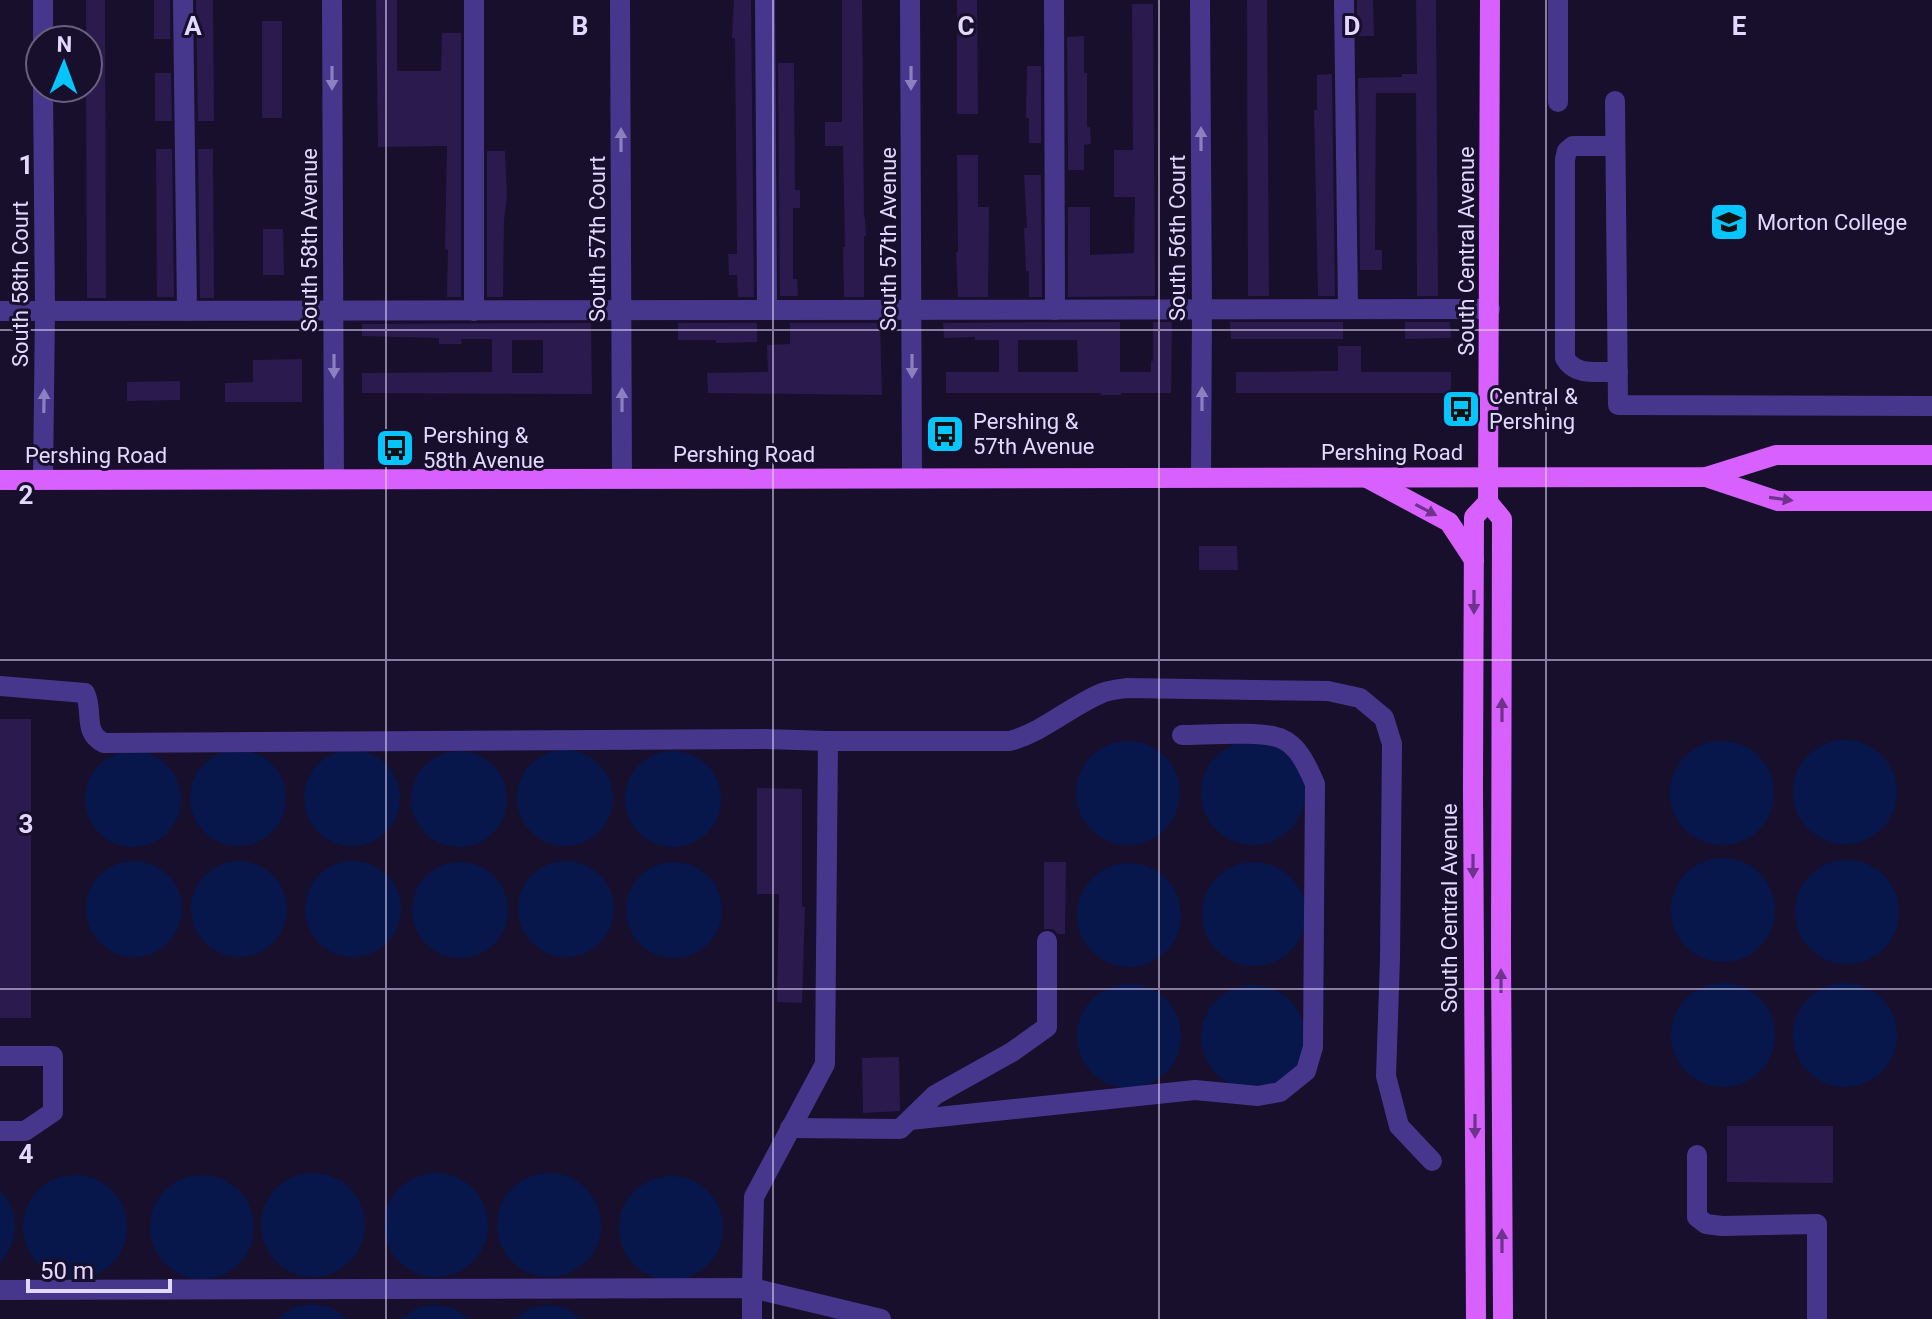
<svg xmlns="http://www.w3.org/2000/svg" width="1932" height="1319" font-family="Roboto,sans-serif">
	<style>
		.water { fill: #07174b }
		.building { fill: #2b1a4d; fill-rule: evenodd }
		.lines { fill: none; stroke-linecap: round; stroke-linejoin: round }
		.minor { stroke: #46378c; stroke-width: 20 }
		.major { stroke: #d860ff; stroke-width: 20 }
		.oneway { fill: #8c80c0 }
		.oneway2 { fill: #6e338a }
		.grid { fill: none; stroke: #e2d9ff; stroke-width: 2; stroke-opacity: 0.55 }
		.labels { text-anchor: middle; stroke-width: 6; stroke-linejoin: round; paint-order: stroke }
		.poi-label { font-size: 22px; fill: #e2d9ff; stroke: #170f2b; text-anchor: start }
		.street-label { font-size: 22px; fill: #e2d9ff; stroke: #170f2b }
		.grid-label { font-size: 26px; text-anchor: middle; font-weight: bold; fill: #e2d9ff; stroke: #170f2b; stroke-width: 6; stroke-linejoin: round; paint-order: stroke }
	</style>
	<rect width="100%" height="100%" fill="#170f2b"/>
	<g class="water">
		<circle cx="1845" cy="792" r="52"/>
		<circle cx="1128" cy="793" r="52"/>
		<circle cx="1722" cy="793" r="52"/>
		<circle cx="1253" cy="793" r="52"/>
		<circle cx="565" cy="798" r="48"/>
		<circle cx="352" cy="798" r="48"/>
		<circle cx="238" cy="798" r="48"/>
		<circle cx="459" cy="799" r="48"/>
		<circle cx="673" cy="799" r="48"/>
		<circle cx="133" cy="799" r="48"/>
		<circle cx="1723" cy="910" r="52"/>
		<circle cx="1847" cy="912" r="52"/>
		<circle cx="566" cy="909" r="48"/>
		<circle cx="353" cy="909" r="48"/>
		<circle cx="239" cy="909" r="48"/>
		<circle cx="134" cy="909" r="48"/>
		<circle cx="460" cy="910" r="48"/>
		<circle cx="674" cy="910" r="48"/>
		<circle cx="1254" cy="914" r="52"/>
		<circle cx="1129" cy="915" r="52"/>
		<circle cx="1723" cy="1035" r="52"/>
		<circle cx="1845" cy="1035" r="52"/>
		<circle cx="1129" cy="1036" r="52"/>
		<circle cx="1253" cy="1037" r="52"/>
		<circle cx="436" cy="1225" r="52"/>
		<circle cx="549" cy="1225" r="52"/>
		<circle cx="313" cy="1225" r="52"/>
		<circle cx="202" cy="1227" r="52"/>
		<circle cx="75" cy="1227" r="52"/>
		<circle cx="671" cy="1228" r="52"/>
		<path d="M0,1190C21,1213 19,1240 0,1263Z"/>
		<polygon points="312,1304 330,1307 348,1319 276,1319 295,1307"/>
		<polygon points="436,1305 453,1308 471,1319 400,1319 419,1307"/>
		<polygon points="549,1305 566,1308 583,1319 513,1319 531,1308"/>
	</g>
	<g class="building">
		<polygon points="86,0 105,0 106,298 87,298 86,88 88,88 88,39 86,39"/>
		<rect x="154" y="0" width="16" height="39"/>
		<polygon points="196,0 213,0 214,121 198,121"/>
		<polygon points="376,0 397,0 397,71 441,71 442,33 461,33 461,297 447,297 448,249 445,250 447,146 378,147"/>
		<polygon points="734,0 751,0 754,297 738,297 737,275 729,275 728,254 737,254 735,38 732,38"/>
		<polygon points="842,0 862,0 864,217 865,217 866,236 864,236 864,297 844,297 843,247 845,247 843,146 825,146 825,122 842,122"/>
		<polygon points="957,0 977,0 978,114 957,114"/>
		<polygon points="1247,0 1267,0 1269,296 1248,296"/>
		<polygon points="1357,0 1373,0 1374,36 1357,36"/>
		<polygon points="1416,0 1436,0 1438,296 1417,296 1416,93 1376,93 1375,250 1382,250 1382,270 1360,270 1358,78 1402,77 1402,74 1417,74"/>
		<polygon points="1132,4 1153,4 1155,296 1068,297 1068,207 1090,207 1090,255 1134,253 1135,197 1114,197 1114,150 1133,150"/>
		<rect x="262" y="21" width="20" height="97"/>
		<polygon points="1084,36 1084,73 1087,73 1087,127 1090,127 1091,144 1084,145 1084,170 1068,170 1067,37"/>
		<polygon points="778,63 794,63 795,190 800,190 800,208 793,208 793,279 797,279 798,296 780,296"/>
		<polygon points="1027,66 1041,66 1041,143 1029,143 1029,118 1026,118"/>
		<polygon points="155,73 171,73 172,121 155,121"/>
		<polygon points="1332,74 1335,296 1318,296 1314,110 1317,110 1317,75"/>
		<polygon points="156,149 172,149 174,297 157,297"/>
		<polygon points="198,149 213,149 214,298 200,298"/>
		<polygon points="487,151 505,151 507,197 504,220 503,297 487,297"/>
		<polygon points="957,155 978,155 978,207 989,207 988,297 958,297 956,252 958,252"/>
		<polygon points="1024,175 1041,175 1042,297 1029,297 1029,271 1026,271 1025,248 1024,228 1027,228"/>
		<polygon points="263,229 283,229 284,275 263,275"/>
		<path d="M1120,322V372H1151V361H1153V322H1172L1171,393H1121V395H1101V393H946V372H999V340H975V337L944,338L943,323ZM1018,340H1077L1078,372H1018Z"/>
		<polygon points="1230,322 1343,322 1343,339 1231,339"/>
		<polygon points="1405,322 1450,322 1451,338 1405,339"/>
		<path d="M591,323L592,394L362,393V373L492,372V339H461L462,344H439V338L362,336V324ZM512,340H543V373H512Z"/>
		<polygon points="678,323 757,323 757,342 716,343 716,340 678,340"/>
		<polygon points="790,323 880,323 882,395 708,393 707,373 768,372 767,345 790,344"/>
		<polygon points="1338,346 1361,346 1361,372 1451,372 1451,393 1236,393 1236,372 1338,371"/>
		<polygon points="302,359 302,402 225,402 225,383 253,382 253,360"/>
		<polygon points="180,381 180,400 127,401 127,382"/>
		<polygon points="1199,546 1237,546 1238,570 1199,570"/>
		<rect x="0" y="719" width="31" height="299"/>
		<polygon points="757,788 802,789 802,907 805,907 802,1003 777,1002 779,894 757,894"/>
		<polygon points="1044,862 1066,862 1065,934 1058,934 1053,929 1044,929"/>
		<polygon points="899,1057 900,1111 863,1113 862,1058"/>
		<polygon points="1727,1126 1833,1126 1833,1183 1727,1182"/>
	</g>
	<g class="lines">
		<g class="minor">
			<polyline points="43,0 43,40"/>
			<polyline points="183,0 187,311"/>
			<polyline points="332,0 334,479"/>
			<polyline points="474,0 474,311"/>
			<polyline points="620,0 622,478"/>
			<polyline points="765,0 767,310"/>
			<polyline points="910,0 912,477"/>
			<polyline points="1054,0 1055,310"/>
			<polyline points="1200,0 1202,310 1201,477"/>
			<polyline points="1344,0 1348,309"/>
			<polyline points="1615,101 1618,405 1932,406"/>
			<polyline points="1558,102 1558,0"/>
			<path d="M1615,146H1573L1567,151L1565,159V358C1575,377 1599,371 1618,372"/>
			<polyline points="0,311 1490,309"/>
			<polyline points="43,479 45,311 43,88"/>
			<path d="M0,686L85,693C94,712 82,732 104,743L765,739L828,741L825,1064L754,1197L752,1288L881,1319"/>
			<path d="M828,741H1010C1045,731 1069,707 1102,693C1110,690 1119,689 1127,688L1328,691L1360,698L1384,718L1392,744L1390,959L1386,1076L1399,1126L1432,1161"/>
			<polyline points="0,1056 53,1056 53,1112 25,1131 0,1131"/>
			<path d="M910,1120L1195,1090L1258,1096L1280,1092L1306,1071L1313,1047L1315,784C1308,768 1299,746 1282,739C1263,730 1205,735 1182,735"/>
			<polyline points="790,1128 900,1129 935,1095 1012,1052 1047,1027 1047,941"/>
			<polyline points="1697,1155 1697,1217 1706,1224 1722,1226 1817,1224 1817,1319"/>
			<polyline points="0,1290 752,1288 752,1319"/>
		</g>
		<g class="major">
			<polyline points="1490,0 1488,502 1502,519 1501,950 1503,1319"/>
			<polyline points="1706,477 1778,501 1932,501"/>
			<polyline points="1367,478 1449,522 1474,560"/>
			<polyline points="0,480 1706,477 1776,455 1932,455"/>
			<polyline points="1476,1319 1473,788 1474,517 1488,502"/>
		</g>
	</g>
	<defs><path id="oneway-solid" d="M-6-.8H1V-3.2L6.5 0L1 3.2V.8H-6Z" transform="scale(2)"/></defs>
	<g class="oneway">
		<use href="#oneway-solid" transform="translate(332 78) rotate(90)"/>
		<use href="#oneway-solid" transform="translate(911 78) rotate(90)"/>
		<use href="#oneway-solid" transform="translate(1201 139) rotate(-90)"/>
		<use href="#oneway-solid" transform="translate(621 140) rotate(-90)"/>
		<use href="#oneway-solid" transform="translate(334 366) rotate(90)"/>
		<use href="#oneway-solid" transform="translate(912 366) rotate(90)"/>
		<use href="#oneway-solid" transform="translate(1202 399) rotate(-90)"/>
		<use href="#oneway-solid" transform="translate(622 400) rotate(-90)"/>
		<use href="#oneway-solid" transform="translate(44 401) rotate(-89)"/>
	</g>
	<g class="oneway2">
		<use href="#oneway-solid" transform="translate(1781 499) rotate(8)"/>
		<use href="#oneway-solid" transform="translate(1426 510) rotate(28)"/>
		<use href="#oneway-solid" transform="translate(1474 602) rotate(90)"/>
		<use href="#oneway-solid" transform="translate(1502 710) rotate(-90)"/>
		<use href="#oneway-solid" transform="translate(1473 866) rotate(90)"/>
		<use href="#oneway-solid" transform="translate(1501 981) rotate(-90)"/>
		<use href="#oneway-solid" transform="translate(1475 1126) rotate(90)"/>
		<use href="#oneway-solid" transform="translate(1502 1241) rotate(-90)"/>
	</g>
	<path class="grid" d="M386,0V1319M773,0V1319M1159,0V1319M1546,0V1319M0,330H1932M0,660H1932M0,989H1932"/>
	<defs>
		<symbol id="university-square" viewBox="-11 -11 22 22"><rect x="-9" y="-9" width="18" height="18" rx="4" fill="#05c5ff" stroke="#170f2b"/><path d="M0-5L7-2L0 1L-7-2ZM-4 1L0 2.5L4 1V4Q0 6-4 4Z" fill="#111"/></symbol>
		<symbol id="bus-square" viewBox="-11 -11 22 22"><rect x="-9" y="-9" width="18" height="18" rx="4" fill="#05c5ff" stroke="#170f2b"/><path d="M-5-6H5V4H4V6H2V4H-2V6H-4V4H-5ZM-3.5-4V0h7V-4ZM-3.5 1.2v1.5H-2V1.2ZM2 1.2v1.5H3.5V1.2Z" fill="#111"/></symbol>
	</defs>
	<g fill-rule="evenodd">
		<use href="#university-square" x="1707" y="200" width="44" height="44"/>
		<use href="#bus-square" x="1439" y="387" width="44" height="44"/>
		<use href="#bus-square" x="923" y="412" width="44" height="44"/>
		<use href="#bus-square" x="373" y="426" width="44" height="44"/>
	</g>
	<g class="labels">
		<g class="poi-label">
			<text x="1757" y="230">Morton College</text>
			<text x="1489" y="404">Central &amp;<tspan x="1489" dy="25">Pershing</tspan></text>
			<text x="973" y="429">Pershing &amp;<tspan x="973" dy="25">57th Avenue</tspan></text>
			<text x="423" y="443">Pershing &amp;<tspan x="423" dy="25">58th Avenue</tspan></text>
		</g>
		<g class="street-label">
			<text transform="translate(1177 238) rotate(-90)" y="8">South 56th Court</text>
			<text transform="translate(597 239) rotate(-90)" y="8">South 57th Court</text>
			<text transform="translate(888 239) rotate(-90)" y="8">South 57th Avenue</text>
			<text transform="translate(309 240) rotate(-90)" y="8">South 58th Avenue</text>
			<text transform="translate(1466 251) rotate(-90)" y="8">South Central Avenue</text>
			<text transform="translate(20 284) rotate(-90)" y="8">South 58th Court</text>
			<text x="1392" y="460">Pershing Road</text>
			<text x="744" y="462">Pershing Road</text>
			<text x="96" y="463">Pershing Road</text>
			<text transform="translate(1449 908) rotate(-90)" y="8">South Central Avenue</text>
		</g>
	</g>
	<g class="grid-label">
		<text x="193" y="35">A</text>
		<text x="580" y="35">B</text>
		<text x="966" y="35">C</text>
		<text x="1352" y="35">D</text>
		<text x="1739" y="35">E</text>
		<text x="26" y="174">1</text>
		<text x="26" y="504">2</text>
		<text x="26" y="833">3</text>
		<text x="26" y="1163">4</text>
	</g>
	<g transform="translate(64 64) rotate(1)"><circle r="38" fill="#170f2b" stroke="#686080" stroke-width="2"/>
	<path d="M0-6L14 30L0 20L-14 30Z" fill="#05c5ff"/>
	<text y="-12" font-size="22" font-weight="bold" text-anchor="middle" fill="#e2d9ff">N</text>
	</g>
	<path d="M28 1279v12h142v-12" fill="none" stroke="#e2d9ff" stroke-width="4"/>
	<text x="40" y="1279" font-size="24" fill="#e2d9ff" stroke="#170f2b" stroke-width="6" paint-order="stroke">50 m</text>
</svg>
